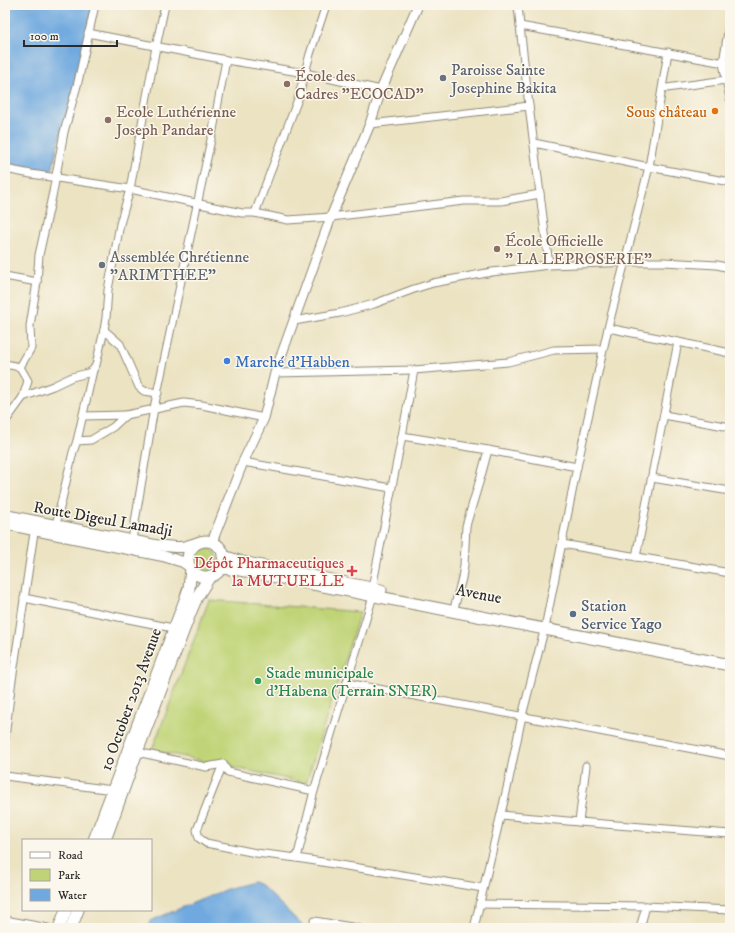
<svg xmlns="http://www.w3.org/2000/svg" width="735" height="933" font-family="'IM FELL DW Pica',serif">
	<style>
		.green { fill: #c0d477; stroke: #768051 }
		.water { fill: #70a9df; stroke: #4e6a85 }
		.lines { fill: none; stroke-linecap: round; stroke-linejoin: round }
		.minor-casing { stroke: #8c8776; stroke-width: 9 }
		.tertiary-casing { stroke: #8c8776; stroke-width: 11 }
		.secondary-casing { stroke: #8c8776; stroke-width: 12 }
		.trunk-casing { stroke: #8c8776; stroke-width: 13 }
		.minor { stroke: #fff; stroke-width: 7 }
		.tertiary { stroke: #fff; stroke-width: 9 }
		.secondary { stroke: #fff; stroke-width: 10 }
		.trunk { stroke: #fff; stroke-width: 11 }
		.worship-dot { fill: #6b7280; stroke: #fbf7ec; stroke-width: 1.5 }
		.education-dot { fill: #8d6e63; stroke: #fbf7ec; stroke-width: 1.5 }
		.food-dot { fill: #e8710a; stroke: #fbf7ec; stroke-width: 1.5 }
		.shop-dot { fill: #3f7fe0; stroke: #fbf7ec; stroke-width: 1.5 }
		.health-dot { fill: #e0444e; stroke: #fbf7ec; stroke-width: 1.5 }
		.service-dot { fill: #5c6f8a; stroke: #fbf7ec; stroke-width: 1.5 }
		.leisure-dot { fill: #2e9e5b; stroke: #fbf7ec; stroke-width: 1.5 }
		.labels { text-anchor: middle; stroke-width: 3; stroke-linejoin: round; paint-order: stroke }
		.worship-label { font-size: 16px; fill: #5b616d; stroke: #fbf7ec; text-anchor: start }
		.education-label { font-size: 16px; fill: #785e54; stroke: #fbf7ec; text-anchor: start }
		.food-label { font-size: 16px; fill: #c56008; stroke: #fbf7ec; text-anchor: end }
		.shop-label { font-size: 16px; fill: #366cbe; stroke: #fbf7ec; text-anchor: start }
		.street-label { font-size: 16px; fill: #2b2b2b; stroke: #fbf7ec }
		.health-label { font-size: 16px; fill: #be3a42; stroke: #fbf7ec; text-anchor: end }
		.service-label { font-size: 16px; fill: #4e5e75; stroke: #fbf7ec; text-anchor: start }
		.leisure-label { font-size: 16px; fill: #27864d; stroke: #fbf7ec; text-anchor: start }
	</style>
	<rect width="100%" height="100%" fill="#fbf7ec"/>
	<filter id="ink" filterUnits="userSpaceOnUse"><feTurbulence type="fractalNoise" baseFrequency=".025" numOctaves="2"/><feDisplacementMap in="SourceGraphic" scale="8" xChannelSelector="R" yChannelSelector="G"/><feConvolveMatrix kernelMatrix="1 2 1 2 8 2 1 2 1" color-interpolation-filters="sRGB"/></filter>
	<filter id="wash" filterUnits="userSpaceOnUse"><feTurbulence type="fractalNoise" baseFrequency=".012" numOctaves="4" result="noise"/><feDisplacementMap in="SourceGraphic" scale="16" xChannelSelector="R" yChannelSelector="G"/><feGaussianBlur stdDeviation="0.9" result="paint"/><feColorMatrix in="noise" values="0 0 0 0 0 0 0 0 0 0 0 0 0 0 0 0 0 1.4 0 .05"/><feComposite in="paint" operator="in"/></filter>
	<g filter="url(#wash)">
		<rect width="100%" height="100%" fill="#ece3c2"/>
		<g class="green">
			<circle cx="206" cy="560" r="12"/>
			<polygon points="209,600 360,612 306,783 152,750"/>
		</g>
		<g class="water">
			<polygon points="5,5 93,5 79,70 62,131 59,140 53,167 52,170 49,171 35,170 5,164"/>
			<polygon points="253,882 261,885 305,928 148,928 150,921 229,888"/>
		</g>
	</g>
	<g filter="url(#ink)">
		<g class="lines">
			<defs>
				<g id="minor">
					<polyline points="518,5 520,26"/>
					<polyline points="730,19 723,63 730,99"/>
					<polyline points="88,33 226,60 305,73 381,90"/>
					<polyline points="667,88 726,80"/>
					<polyline points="370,124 529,106"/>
					<polyline points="534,143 649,167 730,182"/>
					<polyline points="5,169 31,174 130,189 242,213 255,213 288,220 331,217 464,201 501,201 540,194"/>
					<polyline points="255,213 298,99 310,54 326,5"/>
					<polyline points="549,265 529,106 520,26 730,64"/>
					<polyline points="5,276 37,282"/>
					<polyline points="294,321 340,313 359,308 374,304 414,289 433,283 492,272 549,265 634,262 664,262 717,265 730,268"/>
					<polyline points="608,328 678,342 730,353"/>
					<polyline points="104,330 120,344 139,387 144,391 158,393"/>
					<polyline points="5,364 20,367"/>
					<polyline points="20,367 31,348 30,326 37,282 39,255 53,192 64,132 78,82 95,5"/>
					<polyline points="275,373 414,370 508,362 554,350 603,349"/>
					<polyline points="23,397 53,386 72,377 88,373 93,370 96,365 104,330 106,318 108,290 120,224 130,189 156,47 165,5"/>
					<polyline points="664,415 730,427"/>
					<polyline points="83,416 126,415"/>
					<polyline points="5,422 23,397 28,381 20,367"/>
					<polyline points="402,436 488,450 577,467"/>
					<polyline points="77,441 93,370"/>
					<polyline points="243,462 391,488"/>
					<polyline points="652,478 730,491"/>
					<polyline points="56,525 73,452 77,441 91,440 113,427 126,415 184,403 202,405 264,418"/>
					<polyline points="132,540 154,408 213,130 226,60"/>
					<polyline points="562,544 730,573"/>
					<polyline points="636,557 678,342"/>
					<polyline points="372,588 402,436 414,370"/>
					<polyline points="24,598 173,628"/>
					<polyline points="455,605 462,578 464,565 466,526 481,476 488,450"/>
					<polyline points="347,683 730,756"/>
					<polyline points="5,738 11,687 35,526"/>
					<polyline points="137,752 206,767 223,764 228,772 314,791"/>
					<polyline points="223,764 197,830 199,838 206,843 256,853 297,858 483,888"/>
					<polyline points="5,776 113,790"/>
					<polyline points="501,815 579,822 730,834"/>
					<polyline points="579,822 586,766"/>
					<polyline points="297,858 314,791 373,596"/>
					<polyline points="479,904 646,906 730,910"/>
					<polyline points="5,920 48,928"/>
					<polyline points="314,921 358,928"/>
					<polyline points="474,928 508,784 522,716 546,623 577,467 608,328 649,167 668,52"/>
					<polyline points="640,928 646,906"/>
				</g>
				<polyline id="tertiary" points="212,542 243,462 264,418 275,373 331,217 370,124 381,90 418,5"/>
				<g id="secondary">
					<polyline points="5,515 155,545 175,547 183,547 196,543"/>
					<polyline points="5,524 34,530 163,556 183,562 189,566"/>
				</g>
				<g id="trunk">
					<circle cx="206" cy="559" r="18"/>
					<polyline points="223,556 242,562 381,590"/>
					<polyline points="221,568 240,570 730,665"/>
					<polyline points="94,840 185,600 189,588 191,569"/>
					<polyline points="105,840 137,752 191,611 197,597 210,576"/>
					<polyline points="59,928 66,910"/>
					<polyline points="71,928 78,910"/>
				</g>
			</defs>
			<use href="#minor" class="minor-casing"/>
			<use href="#tertiary" class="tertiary-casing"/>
			<use href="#secondary" class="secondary-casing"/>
			<use href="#trunk" class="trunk-casing"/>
			<use href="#minor" class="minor"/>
			<use href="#tertiary" class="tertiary"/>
			<use href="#secondary" class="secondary"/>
			<use href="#trunk" class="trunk"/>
		</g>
	</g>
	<g class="worship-dot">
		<circle cx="443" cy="78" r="4"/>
		<circle cx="102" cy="265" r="4"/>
	</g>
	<g class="education-dot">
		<circle cx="287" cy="84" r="4"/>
		<circle cx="108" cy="120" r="4"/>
		<circle cx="497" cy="249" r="4"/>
	</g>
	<circle class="food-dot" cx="715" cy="111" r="4"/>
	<circle class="shop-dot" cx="227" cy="361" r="4"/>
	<path class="health-dot" d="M350 565h4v4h4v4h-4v4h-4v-4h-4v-4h4z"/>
	<circle class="service-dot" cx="573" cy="614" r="4"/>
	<circle class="leisure-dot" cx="258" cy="681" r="4"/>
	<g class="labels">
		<g class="worship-label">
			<text x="451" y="75">Paroisse Sainte<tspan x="451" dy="18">Josephine Bakita</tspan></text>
			<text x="110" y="262">Assemblée Chrétienne<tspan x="110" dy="18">"ARIMTHEE"</tspan></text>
		</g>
		<g class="education-label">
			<text x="295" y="81">École des<tspan x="295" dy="18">Cadres "ECOCAD"</tspan></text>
			<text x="116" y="117">Ecole Luthérienne<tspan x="116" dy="18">Joseph Pandare</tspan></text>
			<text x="505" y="246">École Officielle<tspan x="505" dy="18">" LA LEPROSERIE"</tspan></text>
		</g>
		<g class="food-label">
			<text x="707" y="117">Sous château</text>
		</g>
		<g class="shop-label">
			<text x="235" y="367">Marché d'Habben</text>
		</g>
		<g class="street-label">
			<text transform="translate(103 518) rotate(10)" y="6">Route Digeul Lamadji</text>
			<text transform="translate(479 593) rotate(11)" y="6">Avenue</text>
			<text transform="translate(130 699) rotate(-70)" y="6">10 October 2013 Avenue</text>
		</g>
		<g class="health-label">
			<text x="344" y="568">Dépôt Pharmaceutiques<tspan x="344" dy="18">la MUTUELLE</tspan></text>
		</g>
		<g class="service-label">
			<text x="581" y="611">Station<tspan x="581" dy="18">Service Yago</tspan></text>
		</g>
		<g class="leisure-label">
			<text x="266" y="678">Stade municipale<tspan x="266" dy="18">d'Habena (Terrain SNER)</tspan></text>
		</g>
	</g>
	<rect width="735" height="933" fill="none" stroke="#fbf7ec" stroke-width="20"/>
	<rect x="22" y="839" width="130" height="72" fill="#fbf7ec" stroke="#a8a59f"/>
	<rect x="30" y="852" width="20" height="6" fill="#ffffff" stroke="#a8a59f"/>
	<text x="58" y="859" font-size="12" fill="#2b2b2b">Road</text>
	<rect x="30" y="869" width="20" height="12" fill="#c0d477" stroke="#a8a59f"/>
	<text x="58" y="879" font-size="12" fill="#2b2b2b">Park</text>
	<rect x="30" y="889" width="20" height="12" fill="#70a9df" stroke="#a8a59f"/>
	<text x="58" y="899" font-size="12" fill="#2b2b2b">Water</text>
	<path d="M24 40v6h93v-6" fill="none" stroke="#2b2b2b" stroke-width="2"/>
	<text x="30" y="40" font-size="12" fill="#2b2b2b" stroke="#fbf7ec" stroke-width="3" paint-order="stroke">100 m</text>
</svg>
